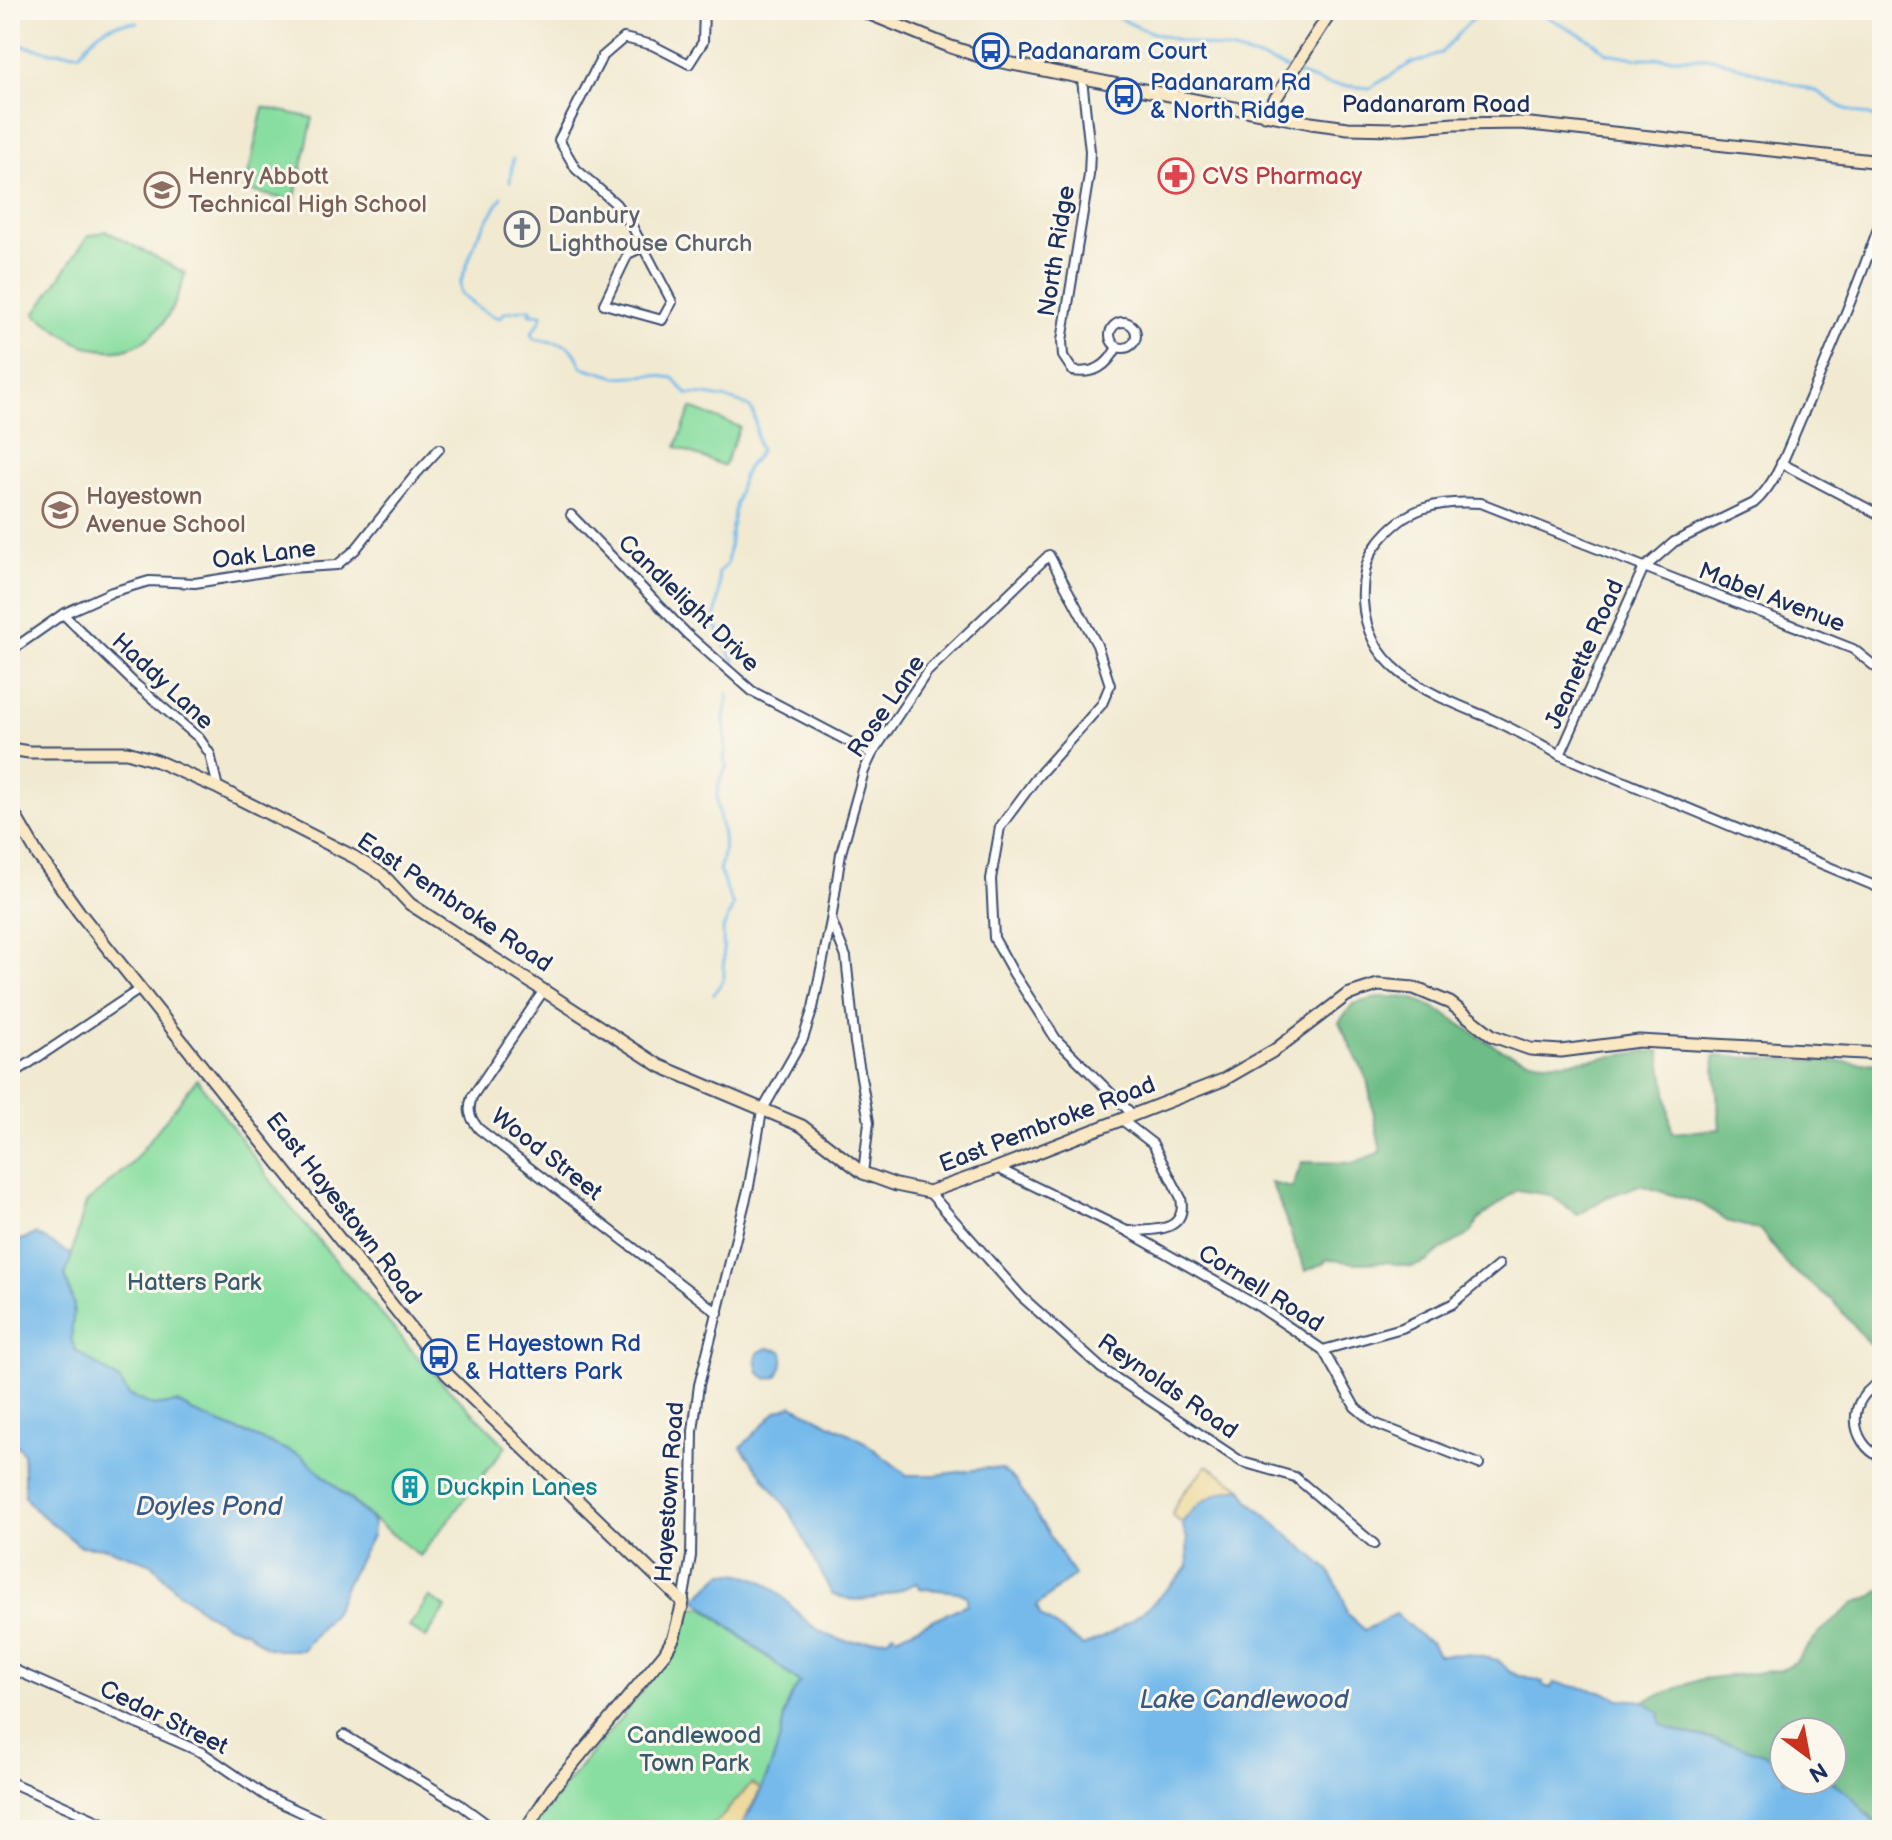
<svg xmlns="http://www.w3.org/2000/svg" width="1892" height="1840" font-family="'Balsamiq Sans',sans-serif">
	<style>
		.green { fill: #88dea0; stroke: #52867f; stroke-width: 2 }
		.forest { fill: #6ebd86; stroke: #447672; stroke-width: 2 }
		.sand { fill: #eeda9e; stroke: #84847e; stroke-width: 2 }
		.water { fill: #74baeb; stroke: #4874a4; stroke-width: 2 }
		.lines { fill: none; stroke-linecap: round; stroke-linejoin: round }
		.stream { stroke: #74baeb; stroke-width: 3 }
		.street-casing { stroke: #3b4b6f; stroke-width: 12 }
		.secondary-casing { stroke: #3b4b6f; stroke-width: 15 }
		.street { stroke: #fff; stroke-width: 8 }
		.secondary { stroke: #fae7c3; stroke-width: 11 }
		.labels { text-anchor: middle; stroke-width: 6; stroke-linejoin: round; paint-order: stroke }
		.transit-label { font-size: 24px; fill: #164399; stroke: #fbf7ec; text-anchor: start }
		.street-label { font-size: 24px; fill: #1b2f5e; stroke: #fbf7ec }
		.education-label { font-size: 24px; fill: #785e54; stroke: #fbf7ec; text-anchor: start }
		.health-label { font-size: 24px; fill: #be3a42; stroke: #fbf7ec; text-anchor: start }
		.worship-label { font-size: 24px; fill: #5b616d; stroke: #fbf7ec; text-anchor: start }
		.park-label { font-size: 24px; fill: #365b6e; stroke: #fbf7ec }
		.culture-label { font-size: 24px; fill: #0d838f; stroke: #fbf7ec; text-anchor: start }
		.water-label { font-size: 26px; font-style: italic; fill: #365988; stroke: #fbf7ec }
	</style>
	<rect width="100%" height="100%" fill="#fbf7ec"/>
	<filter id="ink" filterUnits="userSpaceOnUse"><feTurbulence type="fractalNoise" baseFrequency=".0125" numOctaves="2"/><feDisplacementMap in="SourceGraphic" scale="16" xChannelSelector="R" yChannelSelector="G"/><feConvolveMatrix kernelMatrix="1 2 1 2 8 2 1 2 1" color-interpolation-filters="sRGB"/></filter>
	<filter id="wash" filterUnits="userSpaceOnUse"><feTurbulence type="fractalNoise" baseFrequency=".006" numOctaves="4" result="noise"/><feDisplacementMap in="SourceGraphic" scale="32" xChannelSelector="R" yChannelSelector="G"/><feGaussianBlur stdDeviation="1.8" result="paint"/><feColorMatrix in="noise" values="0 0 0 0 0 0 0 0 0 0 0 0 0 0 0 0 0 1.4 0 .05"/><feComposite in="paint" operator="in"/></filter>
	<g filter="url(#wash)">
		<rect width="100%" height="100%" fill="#f1ead1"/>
		<g class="green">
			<polygon points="263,107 313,118 294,201 245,190"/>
			<path d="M106,231L185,273C173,324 140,365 83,345C67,339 50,324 35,314L88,236Z"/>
			<polygon points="691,408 740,427 724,466 676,447"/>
			<polygon points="197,1079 291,1208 421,1361 506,1446 420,1556 368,1515 302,1456 199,1415 177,1403 153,1406 129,1395 120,1381 75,1350 71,1339 74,1305 65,1276 86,1203 131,1164"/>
			<polygon points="429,1597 446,1608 426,1638 409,1627"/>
			<path d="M691,1607L704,1608L800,1683C782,1705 785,1724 777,1748C768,1777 755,1804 739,1830H532C540,1816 552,1803 562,1790C606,1731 665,1677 691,1607Z"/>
		</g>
		<g class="forest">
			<path d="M1380,997C1391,997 1406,996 1417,1000C1459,1016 1483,1049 1531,1060C1565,1068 1622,1052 1660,1051L1672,1133L1720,1129L1714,1056L1882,1064V1350L1869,1344L1833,1301L1790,1268L1760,1230L1727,1221L1702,1204L1640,1185L1607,1197L1578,1215L1550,1195L1517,1190L1479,1219L1471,1233L1441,1250L1428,1261L1412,1267L1387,1262L1355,1263L1327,1259L1322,1264L1306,1271C1292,1242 1285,1212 1271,1183L1292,1188L1302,1162L1353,1163L1381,1152L1367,1079L1339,1022L1353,1004Z"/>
			<path d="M1882,1589V1830L1867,1812L1827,1780H1832V1732H1784V1762C1766,1755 1747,1749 1729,1743C1705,1736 1683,1736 1661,1724L1659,1712L1644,1701L1701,1679L1781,1670L1797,1660L1819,1633L1856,1602L1870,1598Z"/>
		</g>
		<g class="sand">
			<path d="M1207,1465L1242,1488C1219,1491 1195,1503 1182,1523L1172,1516C1177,1494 1194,1483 1207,1465Z"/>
			<polygon points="751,1784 761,1789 739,1830 709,1830"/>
		</g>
		<g class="water">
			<polygon points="36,1234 72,1255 65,1276 74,1305 71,1339 75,1350 120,1381 129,1396 153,1406 177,1403 199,1415 302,1456 374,1522 372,1536 345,1586 336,1609 302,1650 278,1650 265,1647 247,1632 225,1624 203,1611 175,1589 152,1564 107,1548 80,1546 33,1508 25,1497 23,1453 10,1435 10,1244"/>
			<path d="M768,1348L782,1351C785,1360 782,1370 777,1377L768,1379L759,1373L756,1358L759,1352Z"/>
			<path d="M792,1405L862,1440L907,1475H936L987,1468L1001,1469L1016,1481L1074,1575L1037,1606L1040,1615L1083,1646C1129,1628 1155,1604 1188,1567L1187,1539L1182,1523C1196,1502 1217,1491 1242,1488L1249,1501L1329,1570L1344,1600L1347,1614L1365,1630L1396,1614L1424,1639L1431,1642L1438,1655L1467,1654L1498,1660L1510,1672L1543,1682L1544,1686L1551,1688L1554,1683L1601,1691L1619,1699L1644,1701L1659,1712L1661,1724C1681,1735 1701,1737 1723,1742C1743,1746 1764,1754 1784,1762V1780C1798,1780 1816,1777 1829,1781C1848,1787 1868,1815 1880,1830H739C755,1804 769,1777 777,1748C786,1721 780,1709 800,1683L695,1599L723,1573C786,1571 785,1622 838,1639C852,1644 873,1640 888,1638L894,1633L897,1637L967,1604V1596L958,1592L919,1588L917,1583C890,1594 861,1608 832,1594L790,1512L741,1447L777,1411Z"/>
		</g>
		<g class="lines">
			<g class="stream">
				<path d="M1108,10C1161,50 1231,40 1289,70"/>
				<polyline points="1534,10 1591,40 1607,53 1635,58 1712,58 1818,92 1843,108 1882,120"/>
				<path d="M10,43L52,52L80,53C96,31 110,21 138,23"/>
				<polyline points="1295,73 1326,84 1370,88 1413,62 1425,60 1441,53 1470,21 1486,10"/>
				<polyline points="510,181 513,159"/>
				<path d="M502,197L477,237L460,284L461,293C473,305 484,313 499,318L506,312C516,312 521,308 531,309L530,314H542L541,320L531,334L534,339C560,345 570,337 582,367L617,377L653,375L673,378L687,394C700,394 748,399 753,412C758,425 754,438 760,450C757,459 749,463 746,470C735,491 730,540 727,564L718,573C722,590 716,603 716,619C716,634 728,650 735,662"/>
				<path d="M714,994L724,978L723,929L733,906L719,870C730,838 718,827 717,798C716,787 722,775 727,766L724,760L726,746L724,718L728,697L727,694"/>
			</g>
		</g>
	</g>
	<g filter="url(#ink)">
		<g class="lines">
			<defs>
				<g id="street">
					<path d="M1082,79L1090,151L1089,175L1062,341L1063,356L1073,371C1094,374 1107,367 1117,347"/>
					<polyline points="643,247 628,254 604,304 662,320 672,302 632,226 616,204 576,169 559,140 602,57 624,38 652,45 689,64 703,42 704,10"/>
					<circle cx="1123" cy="335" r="13"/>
					<polyline points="1781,463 1882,516"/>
					<polyline points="571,515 687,634 752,691 872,754"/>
					<polyline points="63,614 134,683 199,738 210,754 218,788"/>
					<polyline points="10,651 63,614 112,592 149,581 195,583 289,568 337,565 355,550 416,474 439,449"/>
					<path d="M1882,672L1853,649L1481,503C1437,500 1406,507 1378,543C1365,558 1362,582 1363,601C1367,673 1433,694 1489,718C1514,729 1537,742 1560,755L1882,889"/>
					<path d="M1560,755L1643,569L1674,542L1754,503C1779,481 1790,442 1804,412C1832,348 1859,284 1882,217"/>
					<polyline points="832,922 846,957 855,1043 869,1122 863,1173"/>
					<path d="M544,990L472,1097C467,1111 470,1118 479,1129L718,1313"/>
					<polyline points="10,1076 140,989"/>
					<path d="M1122,1120L1153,1144L1181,1198C1188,1233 1152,1230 1129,1231"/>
					<polyline points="997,1168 1127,1231 1258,1306 1323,1350 1355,1407 1374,1423 1479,1464"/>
					<polyline points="929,1192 1021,1296 1101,1368 1242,1462 1295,1477 1374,1544"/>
					<polyline points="1323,1350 1402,1328 1452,1304 1499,1265"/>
					<path d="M1882,1382C1846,1397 1848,1443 1882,1458"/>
					<polyline points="683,1602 691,1556 693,1431 699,1385 749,1186 762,1111 803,1039 813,1008 831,921 841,853 864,771 872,754 927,672 1049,555 1097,645 1110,685 1102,704 1037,777 1000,827 991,879 994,938 1014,974 1056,1039 1133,1115"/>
					<polyline points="10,1668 203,1753 266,1796 340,1830"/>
					<polyline points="344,1735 461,1805 495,1830"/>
					<polyline points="10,1782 118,1830"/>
					<polyline points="307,1830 316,1820"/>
				</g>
				<g id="secondary">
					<polyline points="860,10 951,47 992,60 1311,123 1348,128 1394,129 1454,124 1521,123 1882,162"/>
					<polyline points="1265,115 1332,10"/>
					<polyline points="10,749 29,752 127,752 157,761 218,788 354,857 383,875 410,904 660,1066 802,1126 863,1173 896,1185 929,1192 997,1168 1223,1080 1275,1050 1347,995 1378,985 1414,988 1450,1003 1493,1036 1530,1049 1561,1051 1639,1041 1882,1054"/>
					<polyline points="10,807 38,855 79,912 447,1374 683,1602 674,1637 665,1653 552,1789 525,1830"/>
				</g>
			</defs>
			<use href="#street" class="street-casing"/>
			<use href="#secondary" class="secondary-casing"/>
			<use href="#street" class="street"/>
			<use href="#secondary" class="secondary"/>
		</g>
	</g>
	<defs>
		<symbol id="bus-ring" viewBox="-11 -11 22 22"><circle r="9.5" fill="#fbf7ec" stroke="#1a4fb4" stroke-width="1.5"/><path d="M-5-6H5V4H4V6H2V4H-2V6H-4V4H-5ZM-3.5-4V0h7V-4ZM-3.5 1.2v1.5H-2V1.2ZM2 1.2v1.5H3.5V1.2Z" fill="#1a4fb4"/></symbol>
		<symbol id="pharmacy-ring" viewBox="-11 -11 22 22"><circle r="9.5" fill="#fbf7ec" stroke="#e0444e" stroke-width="1.5"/><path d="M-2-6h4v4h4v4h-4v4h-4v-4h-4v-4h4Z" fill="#e0444e"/></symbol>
		<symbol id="school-ring" viewBox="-11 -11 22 22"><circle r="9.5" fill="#fbf7ec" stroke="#8d6e63" stroke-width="1.5"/><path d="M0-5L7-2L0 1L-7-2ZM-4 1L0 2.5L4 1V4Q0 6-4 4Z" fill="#8d6e63"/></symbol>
		<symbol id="church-ring" viewBox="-11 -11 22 22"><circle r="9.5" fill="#fbf7ec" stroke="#6b7280" stroke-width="1.5"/><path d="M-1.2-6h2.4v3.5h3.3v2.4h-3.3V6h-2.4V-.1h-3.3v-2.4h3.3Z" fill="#6b7280"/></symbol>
		<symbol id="building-ring" viewBox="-11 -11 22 22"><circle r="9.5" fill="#fbf7ec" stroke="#0f9aa8" stroke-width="1.5"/><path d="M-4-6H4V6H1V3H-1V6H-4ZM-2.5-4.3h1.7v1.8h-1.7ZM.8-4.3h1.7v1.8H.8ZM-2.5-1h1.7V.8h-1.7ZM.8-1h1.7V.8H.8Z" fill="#0f9aa8"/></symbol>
	</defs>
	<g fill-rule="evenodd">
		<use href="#bus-ring" x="971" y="31" width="40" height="40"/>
		<use href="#bus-ring" x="1104" y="76" width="40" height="40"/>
		<use href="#pharmacy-ring" x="1156" y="156" width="40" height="40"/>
		<use href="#school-ring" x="142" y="170" width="40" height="40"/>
		<use href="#church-ring" x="502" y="209" width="40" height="40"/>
		<use href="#school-ring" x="40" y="490" width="40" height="40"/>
		<use href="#bus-ring" x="419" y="1337" width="40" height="40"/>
		<use href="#building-ring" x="390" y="1467" width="40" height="40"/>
	</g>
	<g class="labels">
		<g class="transit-label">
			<text x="1017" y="59">Padanaram Court</text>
			<text x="1150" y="90">Padanaram Rd<tspan x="1150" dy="28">&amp; North Ridge</tspan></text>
			<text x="465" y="1351">E Hayestown Rd<tspan x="465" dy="28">&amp; Hatters Park</tspan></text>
		</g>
		<g class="street-label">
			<text x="1436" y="112">Padanaram Road</text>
			<text transform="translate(1056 251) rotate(-81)" y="8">North Ridge</text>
			<text transform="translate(264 554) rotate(-7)" y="8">Oak Lane</text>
			<text transform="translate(1772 597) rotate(21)" y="8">Mabel Avenue</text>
			<text transform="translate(689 603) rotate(44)" y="8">Candlelight Drive</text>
			<text transform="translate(1584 654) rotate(-66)" y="8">Jeanette Road</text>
			<text transform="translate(163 681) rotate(43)" y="8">Haddy Lane</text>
			<text transform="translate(886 706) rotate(-56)" y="8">Rose Lane</text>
			<text transform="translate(455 902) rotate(34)" y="8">East Pembroke Road</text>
			<text transform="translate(1047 1124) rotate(-21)" y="8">East Pembroke Road</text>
			<text transform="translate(547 1154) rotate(38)" y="8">Wood Street</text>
			<text transform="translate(344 1208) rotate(52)" y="8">East Hayestown Road</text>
			<text transform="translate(1261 1288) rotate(32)" y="8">Cornell Road</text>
			<text transform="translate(1168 1386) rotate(35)" y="8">Reynolds Road</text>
			<text transform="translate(669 1492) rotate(-86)" y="8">Hayestown Road</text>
			<text transform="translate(164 1717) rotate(26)" y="8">Cedar Street</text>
		</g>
		<g class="education-label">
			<text x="188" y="184">Henry Abbott<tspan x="188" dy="28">Technical High School</tspan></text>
			<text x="86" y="504">Hayestown<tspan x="86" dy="28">Avenue School</tspan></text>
		</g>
		<g class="health-label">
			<text x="1202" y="184">CVS Pharmacy</text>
		</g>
		<g class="worship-label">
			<text x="548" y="223">Danbury<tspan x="548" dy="28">Lighthouse Church</tspan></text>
		</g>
		<g class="park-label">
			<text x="194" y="1290">Hatters Park</text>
			<text x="694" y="1743">Candlewood<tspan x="694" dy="28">Town Park</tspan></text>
		</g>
		<g class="culture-label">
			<text x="436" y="1495">Duckpin Lanes</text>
		</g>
		<g class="water-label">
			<text x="209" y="1515">Doyles Pond</text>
			<text x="1244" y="1708">Lake Candlewood</text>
		</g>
	</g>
	<rect width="1892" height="1840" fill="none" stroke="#fbf7ec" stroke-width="40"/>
	<g transform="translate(1808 1756) rotate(148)"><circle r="38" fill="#fbf7ec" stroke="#a1a7b3" stroke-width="2"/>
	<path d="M0-6L14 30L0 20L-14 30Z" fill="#c8321e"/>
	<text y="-12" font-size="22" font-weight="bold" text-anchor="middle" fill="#1b2f5e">N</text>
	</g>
</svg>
